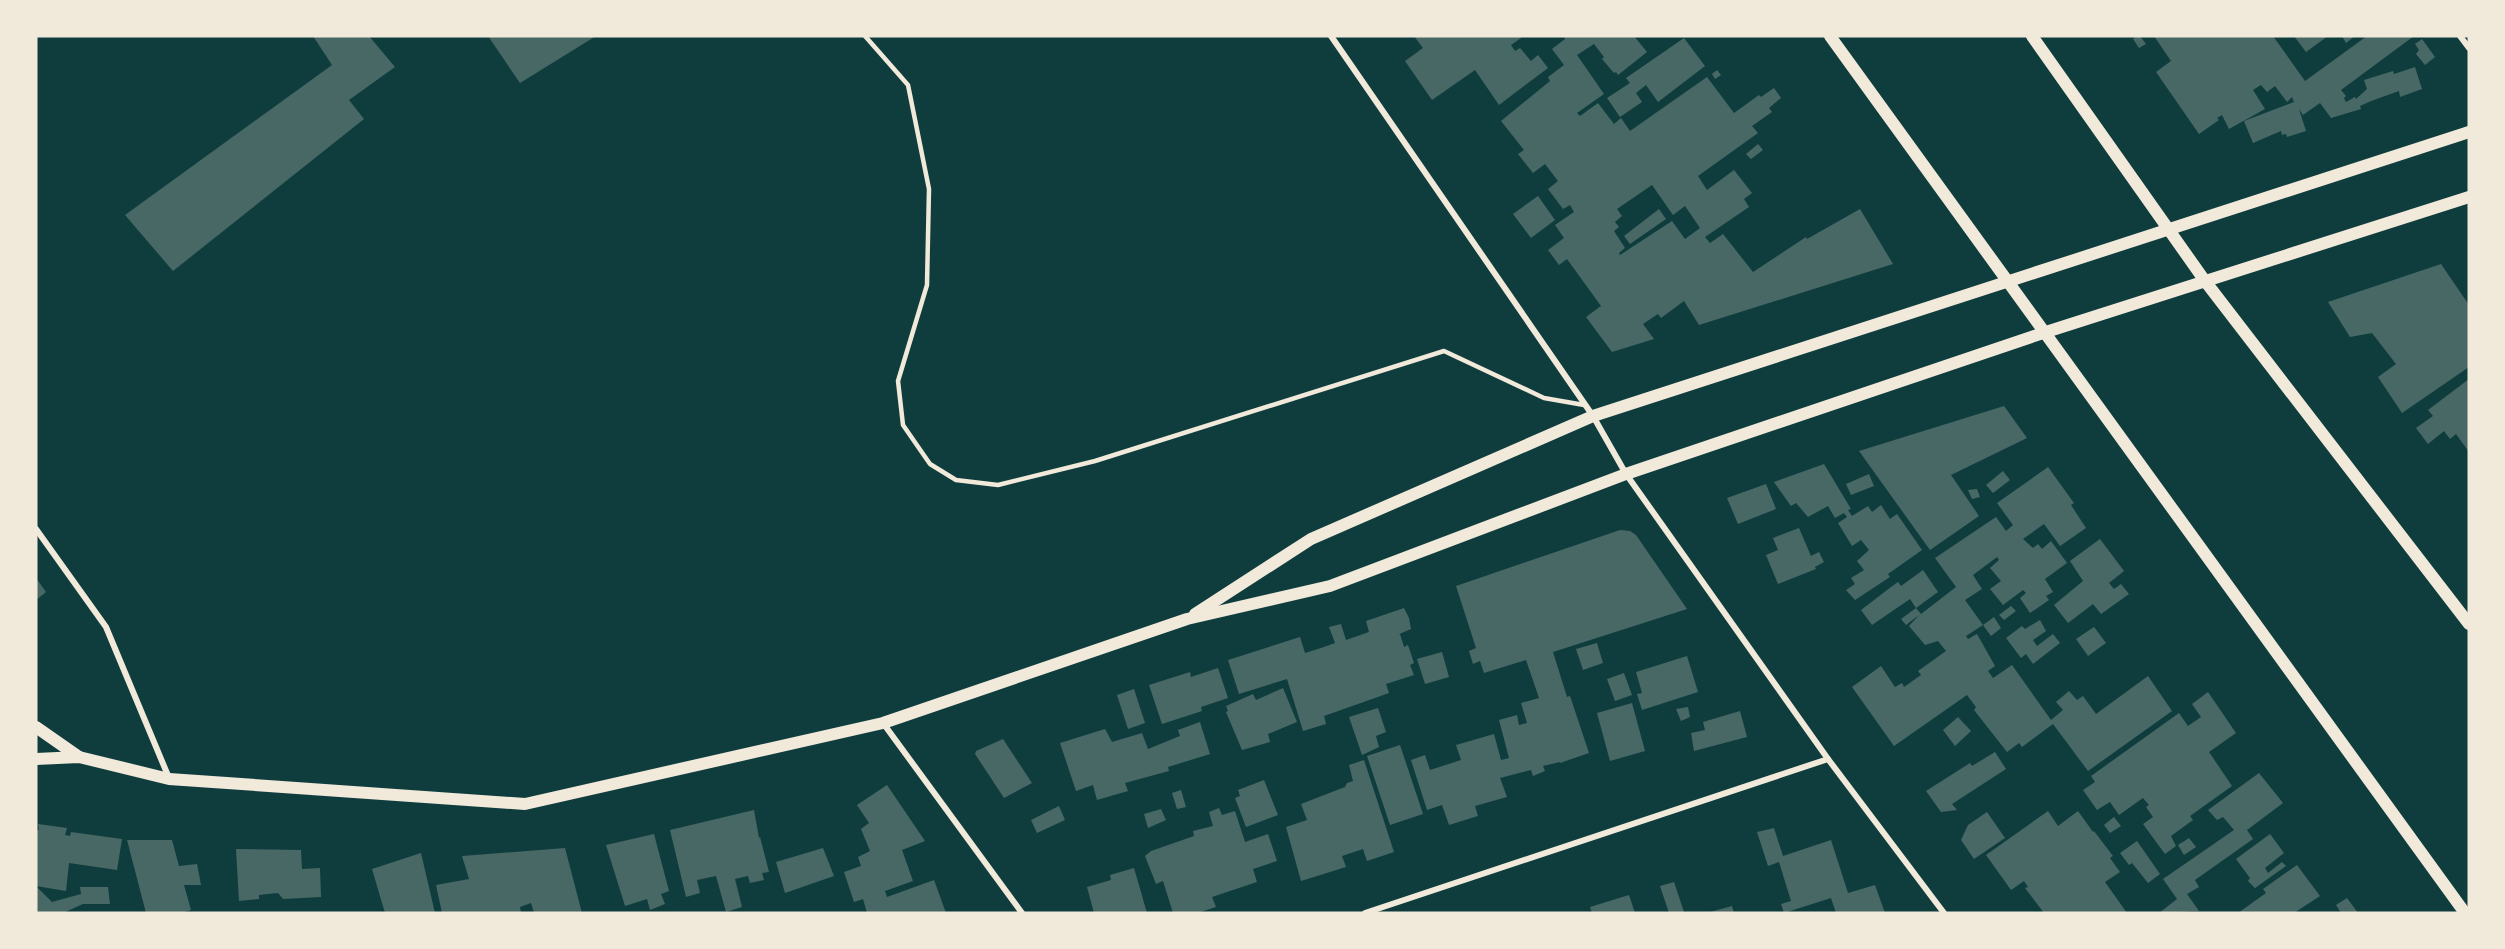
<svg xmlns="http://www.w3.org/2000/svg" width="2505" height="949" font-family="'Fira Sans',sans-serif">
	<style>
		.building { fill: #486865; fill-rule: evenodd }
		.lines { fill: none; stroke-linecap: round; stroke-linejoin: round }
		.service { stroke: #f1e9da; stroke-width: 4.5 }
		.minor { stroke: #f1e9da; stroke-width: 6 }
		.secondary { stroke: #f1e9da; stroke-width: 12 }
	</style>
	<rect width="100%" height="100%" fill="#0f3d3e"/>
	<g class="building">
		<polygon points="313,36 369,36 395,67 349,100 364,119 173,271 125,215 332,65"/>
		<polygon points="488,36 596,36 520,83"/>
		<polygon points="1414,36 1520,36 1521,38 1511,45 1515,51 1520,48 1531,61 1538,55 1548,68 1499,105 1475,70 1432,100 1405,61 1423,48"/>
		<path d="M1564,36H1634L1647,52L1618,75L1616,72L1614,73L1602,59L1604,57L1594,44L1577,55L1604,94L1577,113L1580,116L1598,103L1614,124L1621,118L1630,131L1707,77L1734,113L1759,95L1761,97L1774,88L1781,98L1769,108L1772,112L1752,126L1758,133L1698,176L1707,190L1734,170L1752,193L1744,199L1749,207L1705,237L1710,243L1723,234L1753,272L1806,237L1807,239L1860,209L1893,264L1699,325L1684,301L1661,318L1658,314L1643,324L1654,339L1612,352L1586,317L1601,306L1567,259L1559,265L1548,250L1564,238L1555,225L1574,212L1570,205L1563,209L1548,189L1558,181L1545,164L1533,173L1518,154L1524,150L1501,121L1550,81L1548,77L1564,65L1552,49L1565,39ZM1652,185L1673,215L1685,206L1700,228L1685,239L1672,221L1620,255L1619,253L1625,248L1614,231L1619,227L1615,222L1622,216L1617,209Z"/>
		<polygon points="2137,36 2140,36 2146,44 2139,48 2133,39"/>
		<polygon points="2154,36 2273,36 2305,81 2367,36 2414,36 2341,90 2346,96 2344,98 2346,102 2355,97 2356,99 2367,89 2364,80 2393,71 2394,74 2415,67 2422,89 2400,97 2399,91 2371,101 2360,106 2361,109 2331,118 2320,103 2303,115 2299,109 2306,131 2287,137 2286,134 2282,135 2281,131 2253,143 2244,121 2294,102 2292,97 2287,102 2275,86 2267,92 2261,85 2253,90 2265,109 2229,129 2222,115 2217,118 2219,120 2199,134 2156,72 2171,61"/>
		<polygon points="2294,36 2328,36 2306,52"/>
		<polygon points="2342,36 2355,36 2346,43"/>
		<polygon points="1684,38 1705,66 1658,102 1646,85 1636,93 1642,102 1620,117 1607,98 1630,83 1626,78"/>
		<polygon points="2422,39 2435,57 2425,65 2416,54 2419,50 2415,44"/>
		<polygon points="1717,70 1721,75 1715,79 1712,74"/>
		<polygon points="1758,144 1763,150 1751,159 1746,154"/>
		<polygon points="1538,196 1555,220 1531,238 1513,214"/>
		<polygon points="1659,209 1666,219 1630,244 1624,236"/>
		<polygon points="2441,264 2469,305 2469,367 2402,413 2378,377 2396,364 2372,333 2350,337 2328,302"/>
		<polygon points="2469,379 2469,452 2456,434 2450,439 2444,431 2428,444 2416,428 2433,416 2428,410"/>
		<polygon points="2004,406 2027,438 1951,475 1979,516 1930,550 1859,451"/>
		<polygon points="1824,464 1851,509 1848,510 1852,516 1868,506 1872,512 1881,505 1890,519 1897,514 1922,550 1888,574 1890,577 1855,600 1846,590 1855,584 1851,578 1864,570 1857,561 1869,550 1861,540 1852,546 1838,523 1847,517 1844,513 1835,518 1828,506 1808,517 1796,503 1791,506 1774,482"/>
		<polygon points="2048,467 2074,503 2071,505 2086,528 2060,546 2044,524 2023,539 2033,548 2038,544 2042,549 2051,541 2067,563 2045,579 2053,592 2046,596 2049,600 2030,613 2020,598 2026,593 2023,590 2003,605 1990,589 2001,581 1990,568 1999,560 1997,557 1973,575 1982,589 1965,600 1983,625 1994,617 2001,628 1991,636 1983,625 1966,636 1968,639 1977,634 1995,666 1988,671 1993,678 2012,665 2051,720 2063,710 2056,702 2069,691 2077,700 2083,696 2096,714 2148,676 2172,711 2088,771 2053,724 2022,747 2019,743 2007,752 1974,710 1976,707 1967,695 1894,746 1852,687 1881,666 1895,687 1902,683 1904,687 1921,675 1918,671 1946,651 1938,641 1925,645 1909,626 1919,615 1906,625 1901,619 1916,608 1910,599 1872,625 1861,610 1891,587 1898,582 1901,586 1923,570 1938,592 1916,608 1921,614 1956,587 1935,558 1996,517 2006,531 2013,525 1997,503"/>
		<polygon points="2003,471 2010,480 1993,493 1986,485"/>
		<polygon points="1869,474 1874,486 1851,495 1846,484"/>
		<polygon points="1766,484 1776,509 1738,524 1727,498"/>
		<polygon points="1977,489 1980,497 1972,499 1968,490"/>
		<polygon points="1799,528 1811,556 1819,552 1824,562 1815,567 1816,569 1778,584 1766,555 1778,550 1773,538"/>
		<polygon points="1620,530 1630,531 1636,535 1687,609 1553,652 1567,697 1570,696 1589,753 1560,763 1560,762 1543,766 1545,771 1533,776 1531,770 1500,778 1507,797 1475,806 1478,816 1449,825 1442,805 1427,810 1411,760 1425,755 1430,770 1461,760 1456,745 1494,734 1501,760 1509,758 1499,720 1517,715 1519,725 1527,723 1521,703 1539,698 1526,660 1484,673 1480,661 1473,664 1469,651 1476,648 1456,586"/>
		<polygon points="2100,539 2124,571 2109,583 2114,589 2121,584 2129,594 2101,614 2093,604 2068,623 2054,605 2083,581 2070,561"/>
		<polygon points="36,578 46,592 36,600"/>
		<polygon points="2011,606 2016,611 2004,620 1999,615"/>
		<polygon points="1404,608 1409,618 1411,629 1397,635 1400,634 1404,647 1408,645 1414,663 1410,665 1414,675 1386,684 1389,693 1324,716 1326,724 1303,731 1287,679 1239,694 1228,660 1300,637 1305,653 1321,648 1335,643 1329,627 1341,624 1346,640 1369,632 1366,621"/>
		<polygon points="2040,620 2046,631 2033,640 2037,646 2053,634 2060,643 2033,664 2026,654 2021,658 2006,638 2022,626 2025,629"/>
		<polygon points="2094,627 2106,643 2088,656 2076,639"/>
		<polygon points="1597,643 1603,663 1583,670 1576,649"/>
		<polygon points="1442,652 1449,677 1425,684 1417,659"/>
		<polygon points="1687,656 1698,692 1642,710 1637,694 1642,693 1636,672"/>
		<polygon points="1218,668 1228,698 1201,707 1202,711 1162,724 1149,685 1190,672 1191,677"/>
		<polygon points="1624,673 1632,695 1615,701 1607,679"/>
		<polygon points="1283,688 1297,722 1268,734 1270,742 1242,750 1226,712 1228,711 1226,706 1253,694 1256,700"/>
		<polygon points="1134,689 1145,723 1128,729 1117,695"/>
		<polygon points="2208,692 2236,733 2209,752 2232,786 2190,816 2193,820 2171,836 2176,846 2165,854 2143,824 2153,817 2146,807 2149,805 2143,798 2119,815 2110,802 2097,810 2083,790 2095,782 2091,776 2179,713 2188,726 2201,717 2192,704"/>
		<polygon points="1632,703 1645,751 1610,761 1597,713"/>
		<polygon points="1688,707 1690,717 1681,721 1676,709"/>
		<polygon points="1378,708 1386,732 1376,736 1379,747 1362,755 1349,717"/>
		<polygon points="1740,711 1747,737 1694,751 1691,733 1705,730 1703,722"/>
		<polygon points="1958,717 1971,731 1955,746 1943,730"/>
		<polygon points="1200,722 1210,754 1168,767 1169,771 1125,783 1128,791 1097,800 1093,785 1076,791 1060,743 1105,729 1112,742 1142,733 1148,749 1180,736 1178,730"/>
		<polygon points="1003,739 1032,783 1004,798 975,754 976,751"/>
		<polygon points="1400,745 1423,814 1390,825 1367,756"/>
		<polygon points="1995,752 2006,769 1952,804 1957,810 1941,812 1926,791 1970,763 1972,766"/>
		<polygon points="1364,760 1394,852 1367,861 1363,849 1342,856 1346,867 1301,881 1286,827 1307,820 1301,804 1345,787 1347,783 1353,781 1349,765"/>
		<polygon points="2259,773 2283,803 2247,830 2253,839 2195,880 2199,887 2187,894 2199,911 2159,913 2177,899 2163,879 2234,830 2223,817 2217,820 2208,810"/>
		<polygon points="1264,780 1278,815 1246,827 1235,798 1240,796 1238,790"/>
		<polygon points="887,785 925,841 902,850 913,881 885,891 887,897 934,880 946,913 867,913 863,899 854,902 844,872 861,866 858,857 870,851 861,829 869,823 857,805"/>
		<polygon points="1181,790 1186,807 1177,809 1172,793"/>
		<polygon points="1059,806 1065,820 1037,833 1031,820"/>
		<polygon points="1219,808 1222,815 1235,811 1245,842 1268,834 1277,861 1253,869 1257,882 1212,897 1216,907 1197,913 1173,913 1163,881 1156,884 1145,856 1151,851 1194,836 1193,831 1213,826 1209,812"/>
		<polygon points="1161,809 1166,820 1148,828 1144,814"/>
		<polygon points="754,810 759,838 760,837 769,872 762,873 764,880 750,883 748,876 735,879 742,907 726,912 716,876 697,880 700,893 686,897 670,830"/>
		<polygon points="2048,811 2058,826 2078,811 2093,832 2094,831 2113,856 2110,858 2120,872 2105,882 2127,913 2044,913 2025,888 2028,887 2024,881 2011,890 1986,855"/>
		<polygon points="1987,812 2005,838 1974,859 1961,840 1968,825"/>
		<polygon points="2114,817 2121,826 2110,833 2104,825"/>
		<polygon points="38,824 67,828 65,835 70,836 71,832 122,839 117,870 69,863 66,891 36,886 36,830 39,830"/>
		<polygon points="1774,828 1783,856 1831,840 1848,893 1875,885 1885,913 1836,913 1831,898 1784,913 1781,904 1791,901 1779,862 1768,866 1757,832"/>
		<polygon points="654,834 669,891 661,894 665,904 650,910 647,899 625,906 606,845"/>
		<polygon points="2270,834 2284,853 2265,868 2268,873 2282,862 2286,866 2255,888 2248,881 2250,878 2236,859"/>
		<polygon points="2189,838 2196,847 2184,855 2178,845"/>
		<polygon points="127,840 172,840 179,866 197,864 201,885 184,885 191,910 181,913 146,913"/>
		<polygon points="2137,841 2160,874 2148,883 2132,863 2129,865 2120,853"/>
		<polygon points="565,848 582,913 534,913 531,903 520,907 521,913 442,913 436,885 469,879 462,856"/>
		<polygon points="823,848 834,876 785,893 776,862"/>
		<polygon points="236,849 301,850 302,869 320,868 321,897 283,899 278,893 259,895 259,899 239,901"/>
		<polygon points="421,853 435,913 385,913 372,869"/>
		<polygon points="2297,865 2320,896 2294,913 2238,913 2266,893 2263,889"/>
		<polygon points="1134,868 1147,913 1094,913 1087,887 1111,880 1110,875"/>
		<polygon points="1674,882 1684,912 1682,913 1669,913 1660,886"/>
		<polygon points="37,887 52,902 81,894 80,887 108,887 110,904 83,904 63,913 36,913"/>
		<polygon points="1629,895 1635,913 1592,913 1590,907"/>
		<polygon points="2347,898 2358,913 2341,913 2336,905"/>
		<polygon points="1732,906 1734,913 1711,913 1710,912"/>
	</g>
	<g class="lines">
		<polyline class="service" points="865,36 908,85 929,189 927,285 898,381 903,425 930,464 956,480 998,485 1095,461 1444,351 1544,398 1584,405"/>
		<g class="minor">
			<polyline points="1331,36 1593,416 1626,474 1828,759 1944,913"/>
			<polyline points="2460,36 2469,48"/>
			<polyline points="36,529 106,627 169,778"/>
			<polyline points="883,723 1022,913"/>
			<polyline points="1365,913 1828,759"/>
		</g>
		<g class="secondary">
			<polyline points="1830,36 2465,913"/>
			<polyline points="2032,36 2205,281 2469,624"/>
			<polyline points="1195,614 1311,539 1593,416 2469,132"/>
			<polyline points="36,727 79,757"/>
			<polyline points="36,759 79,757 169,779 525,804 883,723 1187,619 1330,586 1626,474 2046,332 2469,197"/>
		</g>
	</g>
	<rect width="2505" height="949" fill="none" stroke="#f1e9da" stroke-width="75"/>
</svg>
